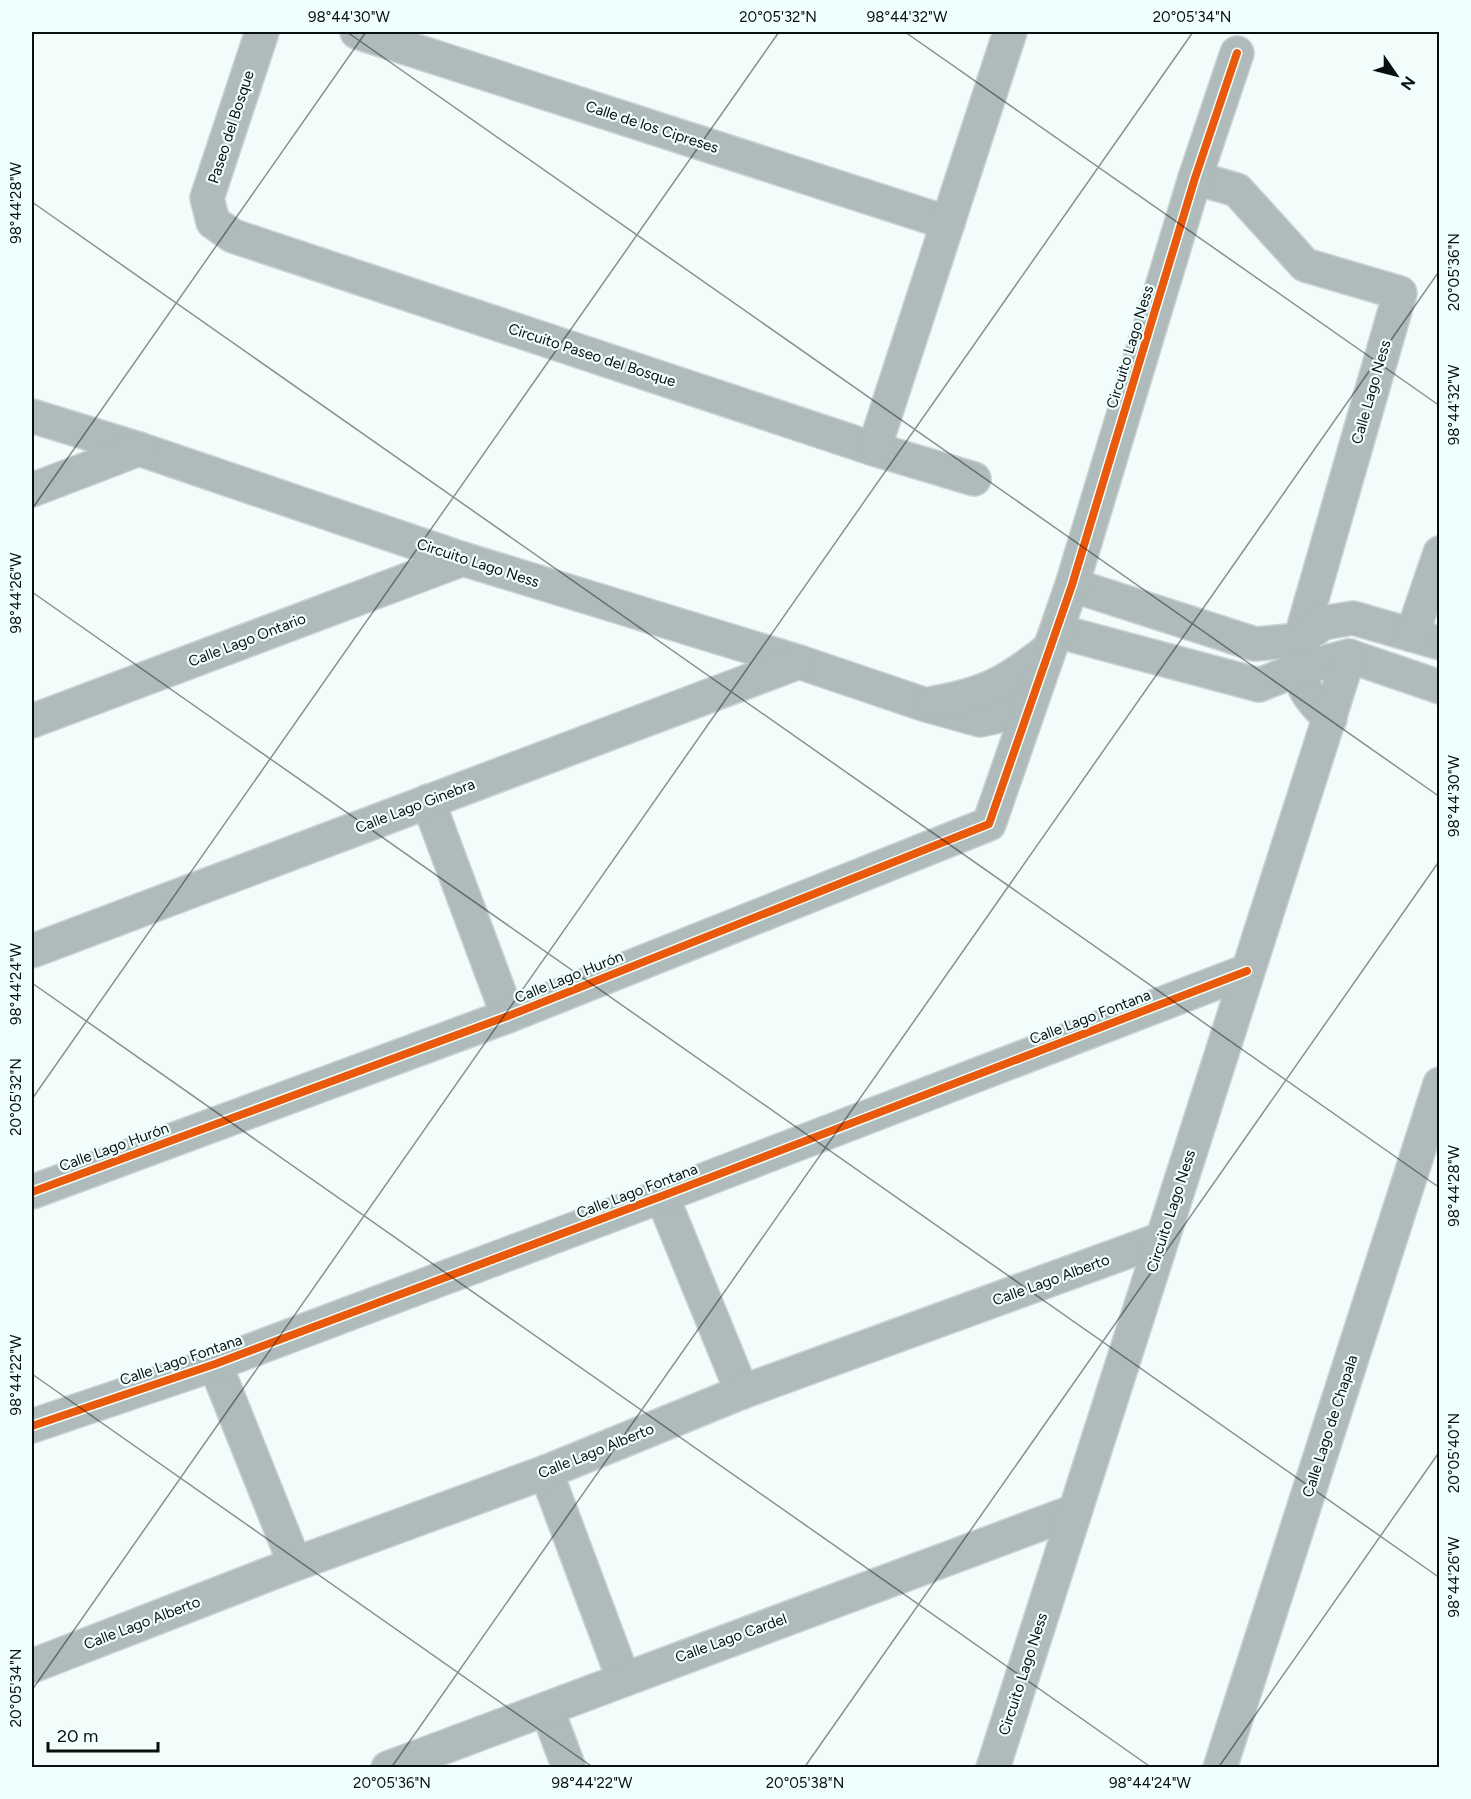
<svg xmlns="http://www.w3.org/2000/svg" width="1471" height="1799" font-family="Figtree,sans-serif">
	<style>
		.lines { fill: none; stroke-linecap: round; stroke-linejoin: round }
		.street-casing { stroke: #cdd5d4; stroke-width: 36 }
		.street { stroke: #aebbba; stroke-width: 33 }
		.cycleway-casing { stroke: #effffe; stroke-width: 11 }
		.cycleway { stroke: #e8590c; stroke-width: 8 }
		.ticks { fill: none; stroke: #07100f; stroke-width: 1.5; stroke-opacity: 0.45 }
		.labels { text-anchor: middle; stroke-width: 4.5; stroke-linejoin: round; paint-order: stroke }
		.street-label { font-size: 15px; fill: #07100f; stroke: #effffe }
		.neatline { fill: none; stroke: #07100f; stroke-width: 2 }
		.ticks-label { font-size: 15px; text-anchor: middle; fill: #07100f }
	</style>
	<rect width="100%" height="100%" fill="#f2fcfa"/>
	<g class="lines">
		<defs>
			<g id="street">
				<polyline points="262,32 207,198 213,222 233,236 874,449 974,479"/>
				<polyline points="357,32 948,223"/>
				<path d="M1195,178L1237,190L1305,265L1400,293L1300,640C1299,684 1300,688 1330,719"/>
				<polyline points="32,416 139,449 463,559 799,662 926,705 980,720 1008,714 1032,699"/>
				<polyline points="874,449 1010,32"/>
				<polyline points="32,490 139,449"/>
				<polyline points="1072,585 1255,644 1300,640 1323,623 1353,618 1440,643"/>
				<polyline points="1057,631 1259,685 1299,669 1349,656 1440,687"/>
				<polyline points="1412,635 1440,553"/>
				<path d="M934,703C986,694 1008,682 1049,649"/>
				<polyline points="32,721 463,559"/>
				<polyline points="428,801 508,1016"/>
				<polyline points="32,951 799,662"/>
				<polyline points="32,1192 508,1016 989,824 1072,585 1195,178 1237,53"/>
				<polyline points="662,1196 742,1392"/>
				<polyline points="215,1364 295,1564"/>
				<polyline points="32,1426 215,1364 662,1196 1247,971"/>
				<polyline points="546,1472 623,1678"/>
				<polyline points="32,1666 295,1564 546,1472 742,1392 1162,1239"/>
				<polyline points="547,1709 569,1768"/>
				<polyline points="388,1768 1075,1511"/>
				<polyline points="993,1768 1349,656"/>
				<polyline points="1220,1768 1440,1084"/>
			</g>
		</defs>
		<use href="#street" class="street-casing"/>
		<use href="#street" class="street"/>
		<defs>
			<g id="cycleway">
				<polyline points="32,1192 508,1016 989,824 1072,585 1195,178 1237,53"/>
				<polyline points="32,1426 215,1364 662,1196 1247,971"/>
			</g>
		</defs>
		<use href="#cycleway" class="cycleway-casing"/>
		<use href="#cycleway" class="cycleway"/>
	</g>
	<path class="ticks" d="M347,32L1440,797M905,32L1440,406M32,202L1440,1188M32,509L366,32M32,592L1440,1578M32,983L1152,1768M32,1099L779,32M32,1374L594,1768M32,1690L1193,32M32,1765L36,1768M391,1768L1440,270M804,1768L1440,860M1218,1768L1440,1451"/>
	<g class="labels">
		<g class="street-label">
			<text transform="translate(231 127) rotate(-72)" y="5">Paseo del Bosque</text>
			<text transform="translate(652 127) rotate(18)" y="5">Calle de los Cipreses</text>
			<text transform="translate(1130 347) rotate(-73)" y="5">Circuito Lago Ness</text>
			<text transform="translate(592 355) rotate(18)" y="5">Circuito Paseo del Bosque</text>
			<text transform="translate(1371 392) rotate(-74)" y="5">Calle Lago Ness</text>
			<text transform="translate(478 563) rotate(18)" y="5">Circuito Lago Ness</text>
			<text transform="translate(247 640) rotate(-21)" y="5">Calle Lago Ontario</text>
			<text transform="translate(415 806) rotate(-21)" y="5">Calle Lago Ginebra</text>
			<text transform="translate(569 977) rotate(-22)" y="5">Calle Lago Hurón</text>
			<text transform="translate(1090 1017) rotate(-21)" y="5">Calle Lago Fontana</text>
			<text transform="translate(114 1147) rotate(-20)" y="5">Calle Lago Hurón</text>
			<text transform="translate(637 1191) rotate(-21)" y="5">Calle Lago Fontana</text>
			<text transform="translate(1171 1211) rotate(-72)" y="5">Circuito Lago Ness</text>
			<text transform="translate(1051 1280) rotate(-20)" y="5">Calle Lago Alberto</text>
			<text transform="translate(181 1360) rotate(-19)" y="5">Calle Lago Fontana</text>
			<text transform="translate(1330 1426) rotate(-72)" y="5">Calle Lago de Chapala</text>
			<text transform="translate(596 1451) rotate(-22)" y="5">Calle Lago Alberto</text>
			<text transform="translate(142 1623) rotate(-21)" y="5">Calle Lago Alberto</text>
			<text transform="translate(731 1638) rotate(-20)" y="5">Calle Lago Cardel</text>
			<text transform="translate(1023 1674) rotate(-72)" y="5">Circuito Lago Ness</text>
		</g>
	</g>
	<rect width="1471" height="1799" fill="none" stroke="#effffe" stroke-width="66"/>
	<g transform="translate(1396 75) rotate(125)" stroke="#effffe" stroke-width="4.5" paint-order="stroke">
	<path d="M0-4.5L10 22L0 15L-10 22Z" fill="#07100f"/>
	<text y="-9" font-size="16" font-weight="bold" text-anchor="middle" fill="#07100f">N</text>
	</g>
	<path d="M48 1742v9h110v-9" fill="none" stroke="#07100f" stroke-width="3"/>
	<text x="57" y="1742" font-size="18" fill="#07100f" stroke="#effffe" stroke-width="4.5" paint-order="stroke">20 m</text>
	<rect x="33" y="33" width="1405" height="1733" class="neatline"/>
	<g class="ticks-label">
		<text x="349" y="22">98°44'30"W</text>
		<text x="778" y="22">20°05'32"N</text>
		<text x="907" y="22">98°44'32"W</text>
		<text x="1192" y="22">20°05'34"N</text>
		<text transform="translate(16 203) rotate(-90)" y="5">98°44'28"W</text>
		<text transform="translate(1454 272) rotate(-90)" y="5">20°05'36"N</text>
		<text transform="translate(1454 405) rotate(-90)" y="5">98°44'32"W</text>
		<text transform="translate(16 593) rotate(-90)" y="5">98°44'26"W</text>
		<text transform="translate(1454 796) rotate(-90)" y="5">98°44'30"W</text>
		<text transform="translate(16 984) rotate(-90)" y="5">98°44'24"W</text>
		<text transform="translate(16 1097) rotate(-90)" y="5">20°05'32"N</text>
		<text transform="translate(1454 1186) rotate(-90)" y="5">98°44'28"W</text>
		<text transform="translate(16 1375) rotate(-90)" y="5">98°44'22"W</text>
		<text transform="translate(1454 1453) rotate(-90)" y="5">20°05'40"N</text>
		<text transform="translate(1454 1577) rotate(-90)" y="5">98°44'26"W</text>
		<text transform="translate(16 1688) rotate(-90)" y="5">20°05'34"N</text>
		<text x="392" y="1788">20°05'36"N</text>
		<text x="592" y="1788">98°44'22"W</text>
		<text x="805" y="1788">20°05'38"N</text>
		<text x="1150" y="1788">98°44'24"W</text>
	</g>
</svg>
